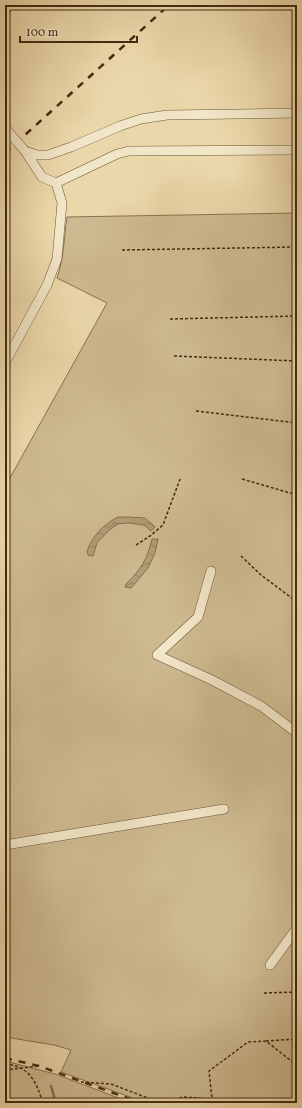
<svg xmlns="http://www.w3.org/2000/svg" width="302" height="1108" font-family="Vollkorn,serif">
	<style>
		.grass { fill: #ceba90; stroke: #887250 }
		.water { fill: url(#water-waves); stroke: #866f4d }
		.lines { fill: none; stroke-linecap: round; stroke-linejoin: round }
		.stream { stroke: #866f4d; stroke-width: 2.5 }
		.minor-casing { stroke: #6d5636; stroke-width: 10 }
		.path { stroke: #432a10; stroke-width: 1.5; stroke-dasharray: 3 2; stroke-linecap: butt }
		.minor { stroke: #f2e6c8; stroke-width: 9 }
		.rail { stroke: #432a10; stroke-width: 2.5; stroke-dasharray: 7 7; stroke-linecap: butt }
		.minor-bridge-casing { stroke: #6d5636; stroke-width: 10; stroke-linecap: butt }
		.minor-bridge { stroke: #f2e6c8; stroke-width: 9 }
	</style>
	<defs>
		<pattern id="water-waves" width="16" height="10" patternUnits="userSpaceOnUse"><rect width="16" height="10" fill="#b29d76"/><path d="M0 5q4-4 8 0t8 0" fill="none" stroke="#92805f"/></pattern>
	</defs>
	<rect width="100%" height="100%" fill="#ebd8aa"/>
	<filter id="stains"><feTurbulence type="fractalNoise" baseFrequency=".005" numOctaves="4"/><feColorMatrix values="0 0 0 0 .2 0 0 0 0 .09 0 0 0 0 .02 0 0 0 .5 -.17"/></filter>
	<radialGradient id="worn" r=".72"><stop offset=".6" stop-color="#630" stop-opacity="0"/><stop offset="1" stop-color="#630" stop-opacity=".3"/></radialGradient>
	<g class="grass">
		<path d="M297,213V1103H140L130,1097L61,1072L71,1050L54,1045L5,1037V487L107,303L57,278C64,258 64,237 67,217Z"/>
		<polygon points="5,1061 55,1074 132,1103 5,1103"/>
	</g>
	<g class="water">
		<path d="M118,517H127L145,518L155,527L151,531L144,525L128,523L118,524L109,530L97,543L93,556L88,555L87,551C93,535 103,525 118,517Z"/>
		<path d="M152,539H158L155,553L148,568L131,588L125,587L126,584C141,569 147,560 152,539Z"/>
	</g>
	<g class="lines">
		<polyline class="stream" points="51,1086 56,1103"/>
		<defs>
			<g id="minor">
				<polyline points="25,151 42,177 56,183 117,154 129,151 297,150"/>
				<polyline points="25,151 37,155 48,155 71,147 120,126 141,119 167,115 297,113"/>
				<polyline points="5,363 47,285 57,259 62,203 56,183"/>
				<polyline points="211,571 198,617 157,655 212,680 261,706 297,733"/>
				<polyline points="5,845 224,809"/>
				<polyline points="270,965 297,928"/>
			</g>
		</defs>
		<use href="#minor" class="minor-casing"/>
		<g class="path">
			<polyline points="5,22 13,5"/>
			<polyline points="122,250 297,247"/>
			<polyline points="170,319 297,316"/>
			<polyline points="174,356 297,361"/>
			<polyline points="196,411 297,423"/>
			<polyline points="242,479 297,495"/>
			<polyline points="136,545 150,536 163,525 180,479"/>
			<polyline points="241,556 261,575 297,602"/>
			<polyline points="264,993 297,992"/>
			<polyline points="266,1041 297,1039"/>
			<path d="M5,1064C30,1066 36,1082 43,1103"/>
			<polyline points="5,1070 39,1066"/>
			<polyline points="81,1082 111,1084 161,1103"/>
			<polyline points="5,1096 11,1103"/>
			<polyline points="165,1103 183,1097 212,1099 209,1071 248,1042 266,1041 290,1060 297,1064"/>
		</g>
		<use href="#minor" class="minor"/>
		<g class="rail">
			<polyline points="5,153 169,5"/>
			<polyline points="5,1058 39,1066 130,1099 136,1103"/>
		</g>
		<defs>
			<polyline id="minor-bridge" points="5,128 25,151"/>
		</defs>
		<use href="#minor-bridge" class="minor-bridge-casing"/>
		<use href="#minor-bridge" class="minor-bridge"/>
	</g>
	<rect width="302" height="1108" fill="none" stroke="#ebd8aa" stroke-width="20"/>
	<rect x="6" y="6" width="290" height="1096" fill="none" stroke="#432a10" stroke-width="2"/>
	<rect x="10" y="10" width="282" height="1088" fill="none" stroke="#432a10"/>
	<path d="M20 36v6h117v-6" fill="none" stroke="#432a10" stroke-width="2"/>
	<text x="26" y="36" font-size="12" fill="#432a10" stroke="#f2e6c8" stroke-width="3" paint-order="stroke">100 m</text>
	<rect width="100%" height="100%" filter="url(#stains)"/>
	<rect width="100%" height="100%" fill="url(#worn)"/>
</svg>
